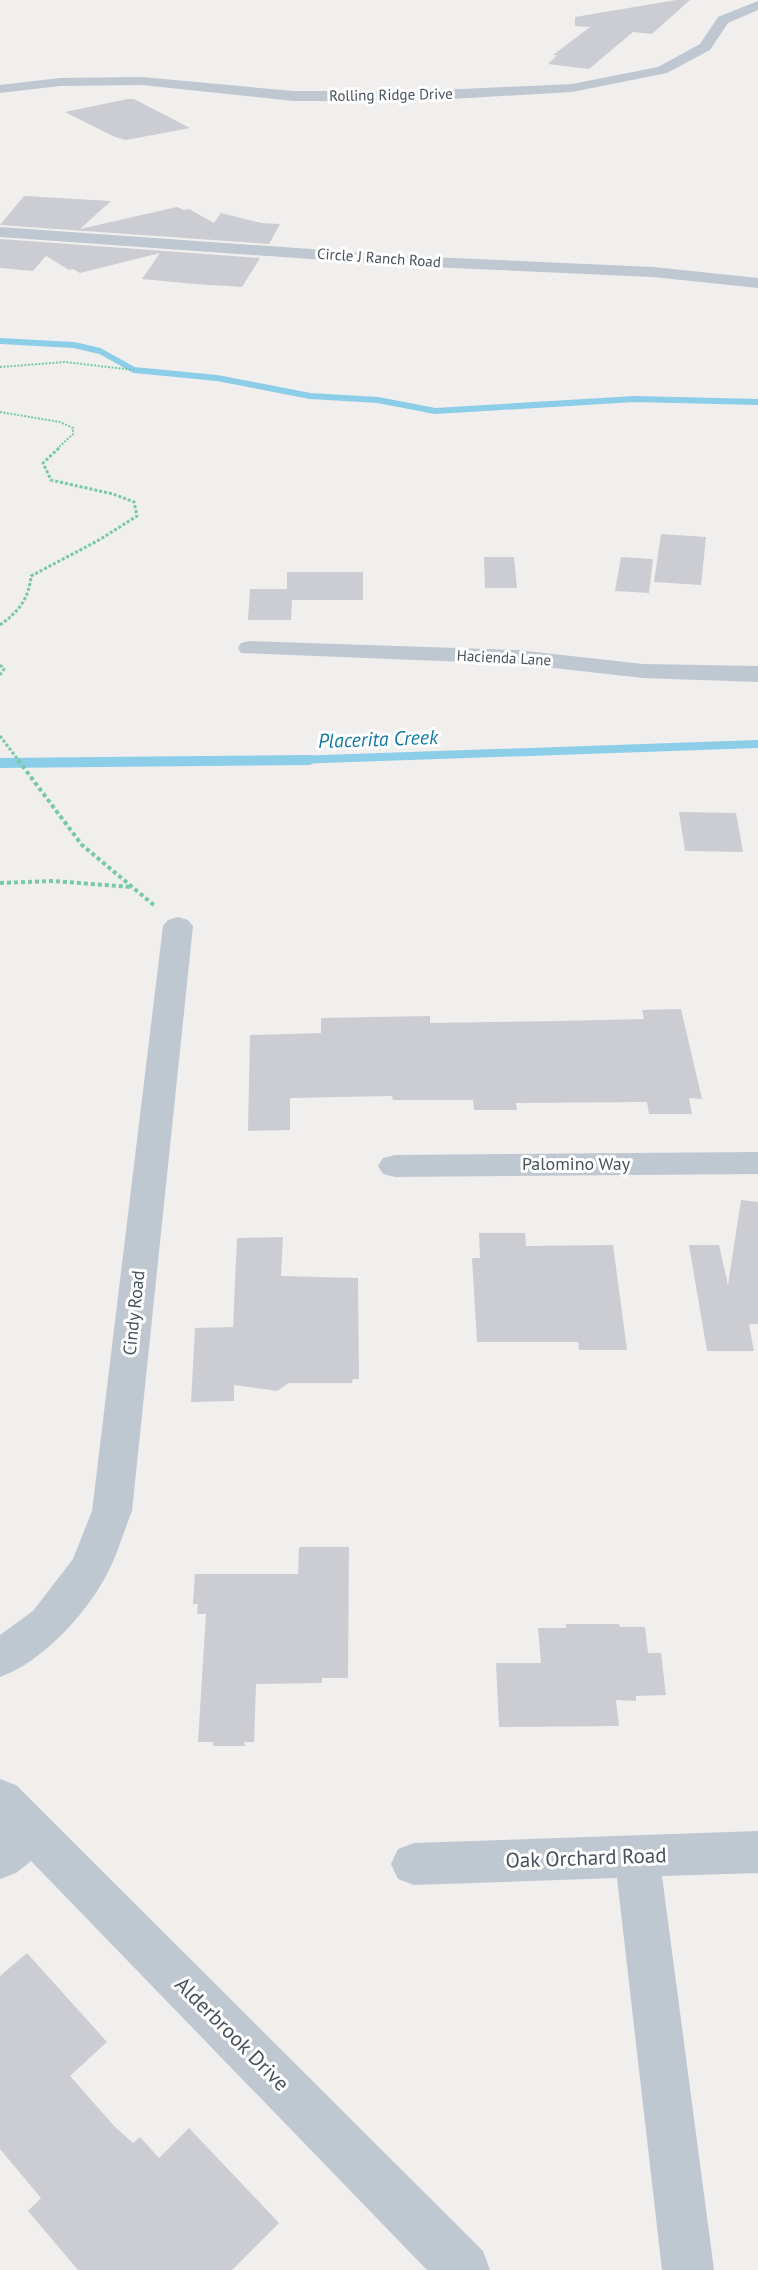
<svg xmlns="http://www.w3.org/2000/svg" width="758" height="2270" font-family="'PT Sans',sans-serif">
	<style>
		.lines { fill: none; stroke-linecap: round; stroke-linejoin: round }
		.stream-far2 { stroke: #8ccee8; stroke-width: 6 }
		.stream-far1 { stroke: #8ccee8; stroke-width: 8 }
		.stream { stroke: #8ccee8; stroke-width: 10 }
		.building { fill: #cbcdd3 }
		.path-far2 { stroke: #77c9a8; stroke-width: 2; stroke-dasharray: 2 1.5; stroke-linecap: butt }
		.path-far1 { stroke: #77c9a8; stroke-width: 3; stroke-dasharray: 3 2; stroke-linecap: butt }
		.path { stroke: #77c9a8; stroke-width: 4; stroke-dasharray: 4 3; stroke-linecap: butt }
		.minor { fill: #bfc7d0; fill-rule: evenodd }
		.labels { text-anchor: middle; stroke-width: 6; stroke-linejoin: round; paint-order: stroke }
		.far-street-label { font-size: 15px; fill: #47505b; stroke: #fff }
		.street-label { font-size: 18px; fill: #47505b; stroke: #fff }
		.water-label { font-size: 20px; font-style: italic; fill: #1279a3; stroke: #fff }
		.near-street-label { font-size: 21px; fill: #47505b; stroke: #fff }
	</style>
	<rect width="100%" height="100%" fill="#f1eeee"/>
	<g class="lines">
		<polyline class="stream-far2" points="0,341 74,345 100,351 134,370 217,378 310,396 378,400 435,411 635,399 758,402"/>
		<polyline class="stream-far1" points="266,761 758,744"/>
		<polyline class="stream" points="0,763 309,760"/>
	</g>
	<g class="building">
		<polygon points="676,0 690,0 652,34 633,32 589,69 548,64 557,55 553,55 590,27 575,26 575,17"/>
		<polygon points="128,99 134,99 190,128 126,140 115,137 65,112"/>
		<polygon points="24,196 111,201 80,229 177,207 184,210 189,209 214,223 221,213 261,223 280,224 269,244 0,225"/>
		<polygon points="0,239 260,258 242,287 195,284 142,279 160,253 80,273 73,269 69,270 46,256 33,271 0,268"/>
		<polygon points="661,534 706,537 701,585 654,582"/>
		<polygon points="484,557 514,557 517,588 485,588"/>
		<polygon points="621,557 653,559 649,593 615,591"/>
		<polygon points="287,572 363,572 363,600 292,600 291,620 248,620 250,589 287,589"/>
		<polygon points="679,812 736,813 743,852 685,851"/>
		<polygon points="681,1009 702,1099 689,1098 692,1114 649,1114 647,1102 516,1103 517,1110 474,1110 473,1100 393,1100 392,1096 290,1098 290,1130 248,1131 250,1035 321,1033 321,1018 430,1016 430,1023 558,1021 644,1019 642,1010"/>
		<polygon points="741,1200 758,1202 758,1324 749,1324 754,1351 707,1351 689,1245 719,1245 728,1285"/>
		<polygon points="479,1233 525,1233 526,1246 613,1245 627,1350 579,1350 578,1342 477,1342 472,1258 480,1258"/>
		<polygon points="283,1237 281,1276 358,1278 359,1379 353,1379 352,1383 289,1383 277,1391 234,1385 234,1401 191,1402 195,1328 233,1327 237,1238"/>
		<polygon points="299,1547 349,1547 348,1678 322,1678 322,1683 256,1684 254,1742 244,1742 245,1746 213,1746 213,1742 198,1742 206,1614 197,1614 198,1604 193,1604 195,1574 298,1574"/>
		<polygon points="566,1624 619,1624 620,1627 645,1627 648,1653 661,1653 666,1695 636,1696 636,1701 616,1700 619,1726 499,1727 496,1663 541,1663 538,1628 566,1628"/>
		<polygon points="27,1953 107,2042 70,2076 115,2127 133,2143 140,2137 159,2158 189,2128 279,2223 232,2270 78,2270 28,2211 41,2198 0,2149 0,1976"/>
	</g>
	<g class="lines">
		<g class="path-far2">
			<polyline points="0,367 65,362 134,370"/>
			<polyline points="0,412 60,422 73,428 73,434 58,448"/>
		</g>
		<g class="path-far1">
			<path d="M0,625C18,612 29,599 31,576L99,540L137,516L134,502L113,494L51,480L43,463L60,447"/>
			<polyline points="0,665 4,669 0,675"/>
			<polyline points="0,736 19,761"/>
		</g>
		<g class="path">
			<polyline points="18,760 82,845 155,906"/>
			<polyline points="0,883 53,881 131,887"/>
		</g>
		<g class="minor">
			<polygon points="758,1 758,10 728,23 710,50 667,73 572,92 418,101 293,101 142,85 60,86 0,93 0,85 60,78 142,77 293,91 418,91 572,84 658,67 700,44 718,17"/>
			<polygon points="0,227 409,256 653,267 758,278 758,288 653,277 409,266 0,237"/>
			<polygon points="250,641 518,650 643,664 758,666 758,682 643,678 518,664 241,653 238,648 241,643"/>
			<path d="M178,917L188,920L193,926L132,1511C123,1533 117,1556 106,1576C85,1615 42,1662 0,1677V1635L33,1611L73,1559L92,1511L163,926L168,920Z"/>
			<polygon points="758,1152 758,1174 395,1177 383,1174 378,1166 383,1158 395,1155"/>
			<polygon points="0,1779 16,1785 483,2251 490,2270 427,2270 31,1861 16,1873 0,1879"/>
			<polygon points="758,1831 758,1873 662,1876 714,2270 662,2270 617,1878 414,1885 398,1879 391,1864 398,1849 414,1843"/>
		</g>
	</g>
	<g class="labels">
		<g class="far-street-label">
			<text transform="translate(391 95) rotate(-1)" y="5">Rolling Ridge Drive</text>
			<text transform="translate(379 258) rotate(4)" y="5">Circle J Ranch Road</text>
			<text transform="translate(504 658) rotate(3)" y="5">Hacienda Lane</text>
		</g>
		<g class="street-label">
			<text x="576" y="1170">Palomino Way</text>
			<text transform="translate(134 1313) rotate(-84)" y="6">Cindy Road</text>
		</g>
		<g class="water-label">
			<text transform="translate(378 739) rotate(-2)" y="7">Placerita Creek</text>
		</g>
		<g class="near-street-label">
			<text transform="translate(586 1858) rotate(-2)" y="7">Oak Orchard Road</text>
			<text transform="translate(232 2034) rotate(45)" y="7">Alderbrook Drive</text>
		</g>
	</g>
</svg>
